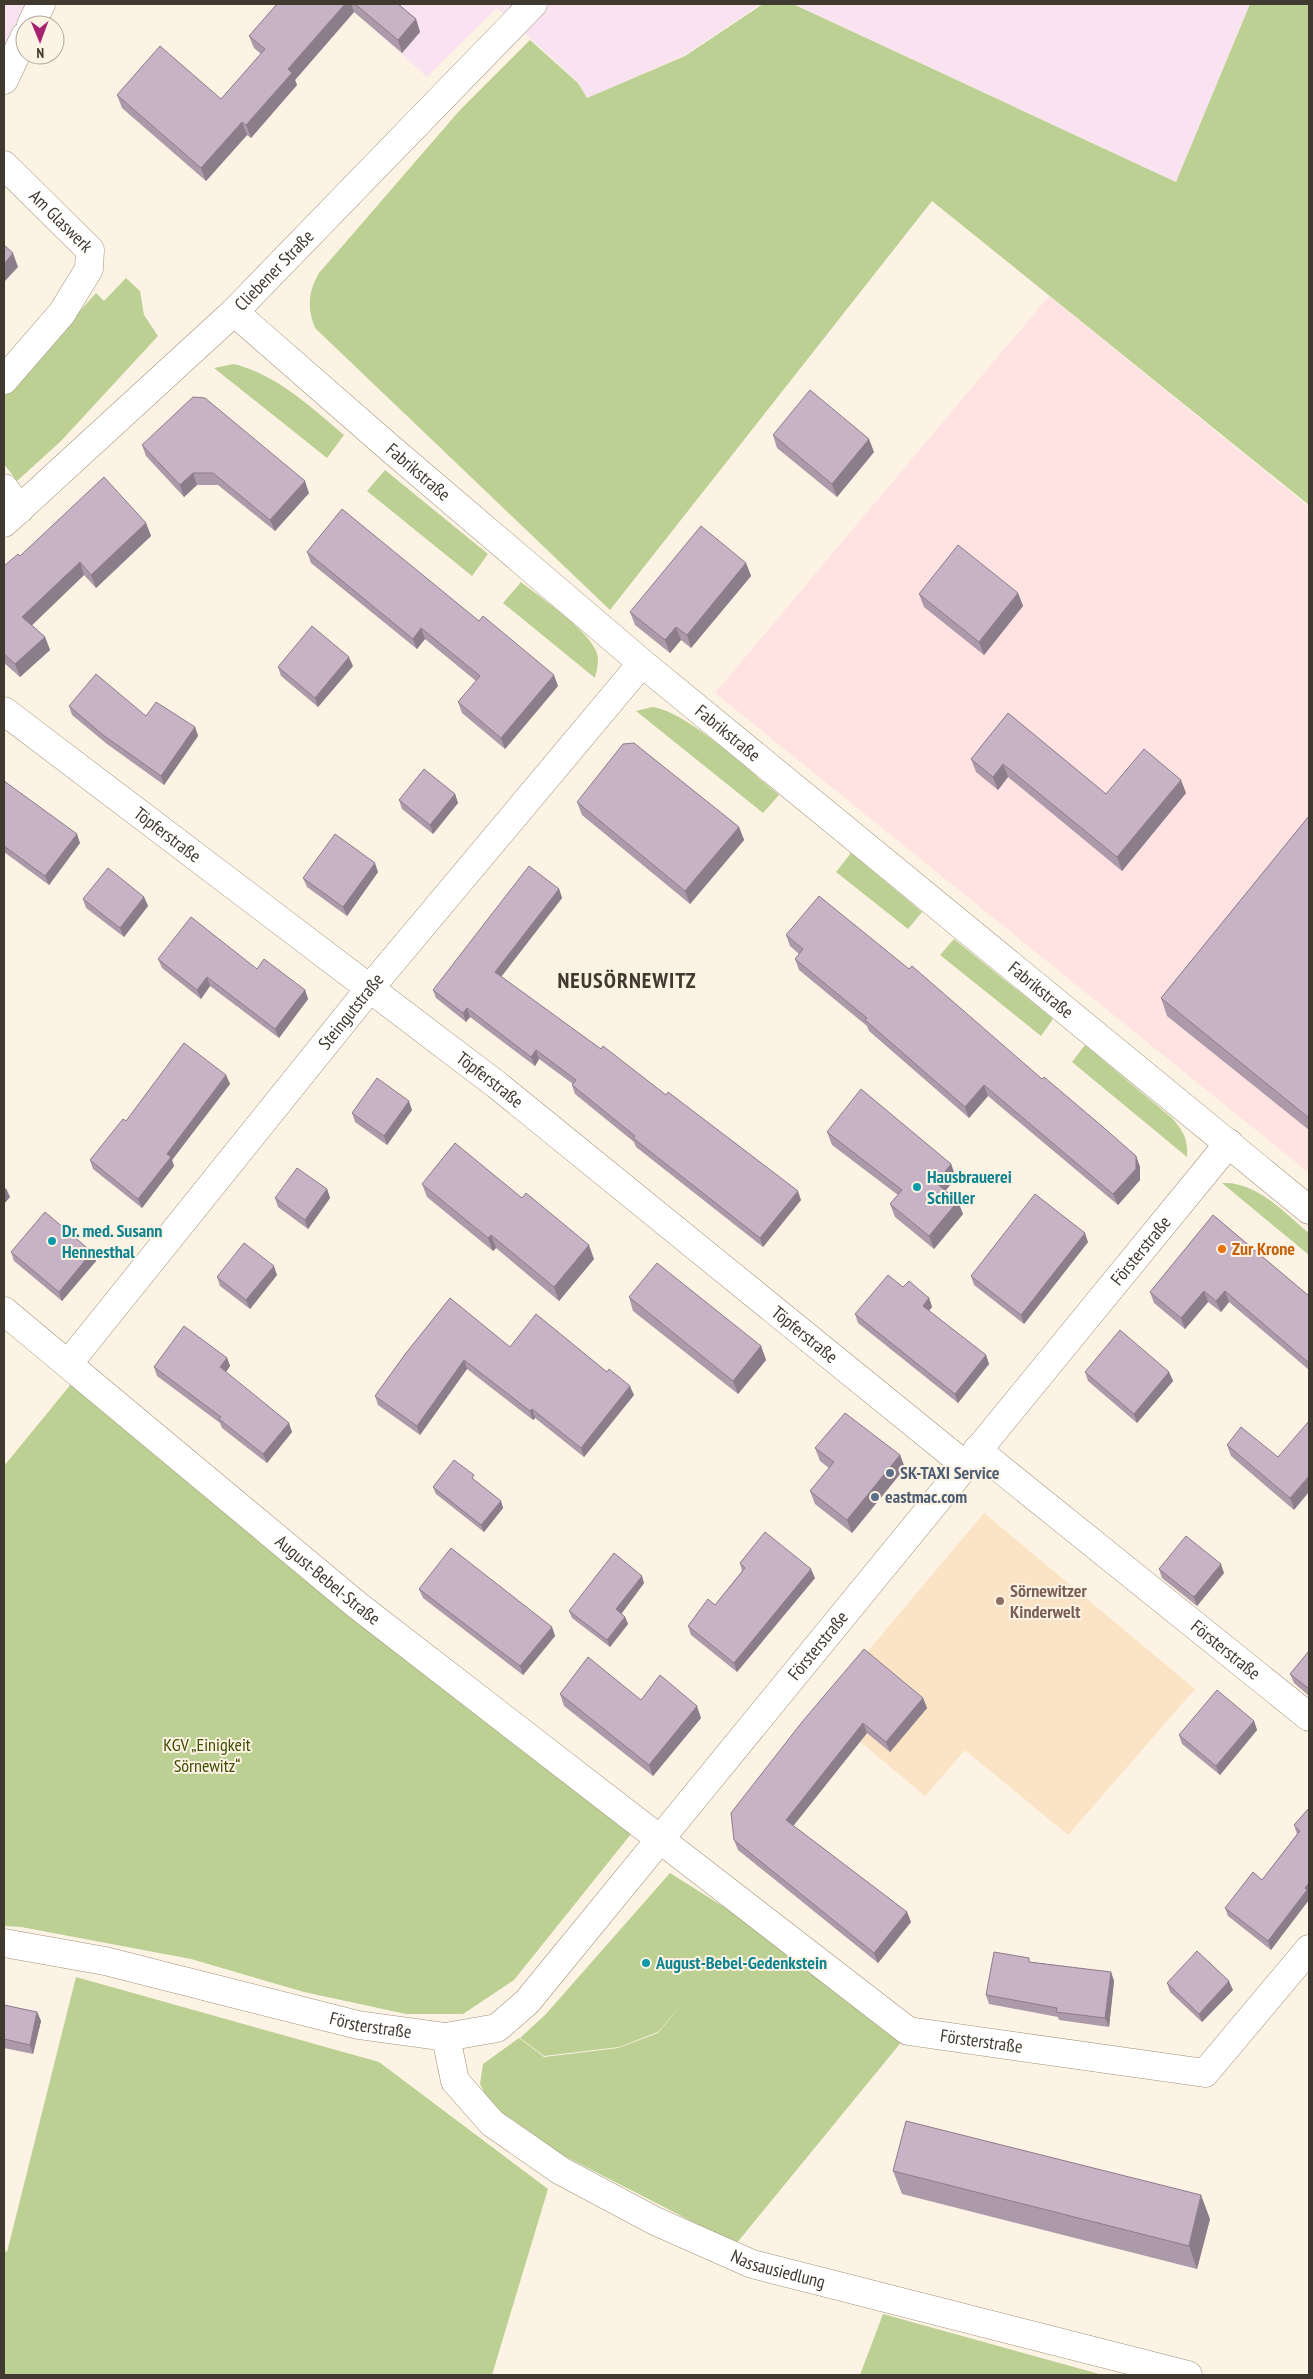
<svg xmlns="http://www.w3.org/2000/svg" width="1313" height="2379" font-family="'PT Sans Narrow',sans-serif">
	<style>
		.commercial { fill: #f9e3f1 }
		.industrial { fill: #fee3e2 }
		.built { fill: #fae4c5 }
		.green { fill: #bcd094 }
		.lines { fill: none; stroke-linecap: round; stroke-linejoin: round }
		.minor-casing { stroke: #a1917a; stroke-width: 29 }
		.minor { stroke: #fff; stroke-width: 28 }
		.wall { fill: #ac99a9 }
		.shaded-wall { fill: #8c7d8a }
		.building { fill: #c8b2c5; stroke: #8c7d8a }
		.culture-dot { fill: #0f9aa8; stroke: #fdf3e4; stroke-width: 2 }
		.food-dot { fill: #e8710a; stroke: #fdf3e4; stroke-width: 2 }
		.service-dot { fill: #5c6f8a; stroke: #fdf3e4; stroke-width: 2 }
		.education-dot { fill: #8d6e63; stroke: #fdf3e4; stroke-width: 2 }
		.labels { text-anchor: middle; stroke-width: 4; stroke-linejoin: round; paint-order: stroke }
		.street-label { font-size: 18px; fill: #3f392f; stroke: #fdf3e4 }
		.culture-label { font-size: 18px; font-weight: bold; fill: #0d838f; stroke: #fdf3e4; text-anchor: start }
		.food-label { font-size: 18px; font-weight: bold; fill: #c56008; stroke: #fdf3e4; text-anchor: start }
		.service-label { font-size: 18px; font-weight: bold; fill: #4e5e75; stroke: #fdf3e4; text-anchor: start }
		.education-label { font-size: 18px; font-weight: bold; fill: #785e54; stroke: #fdf3e4; text-anchor: start }
		.park-label { font-size: 18px; fill: #3c4e00; stroke: #fdf3e4 }
		.district-label { font-size: 22px; font-weight: bold; letter-spacing: 1px; fill: #3f392f; stroke: #fdf3e4 }
	</style>
	<rect width="100%" height="100%" fill="#fdf3e4"/>
	<g class="commercial">
		<polygon points="4,4 26,4 4,47"/>
		<polygon points="346,4 761,4 685,55 587,98 578,82 497,8 427,77"/>
		<polygon points="794,4 1250,4 1176,182"/>
	</g>
	<polygon class="industrial" points="1049,296 1309,507 1309,1173 715,693"/>
	<polygon class="built" points="984,1513 1195,1689 1068,1835 965,1750 925,1796 820,1708"/>
	<g class="green">
		<path d="M763,4H793L1176,182L1250,4H1309V505L932,201L610,610L315,328C307,308 308,292 319,273L460,110L530,40L578,83L587,98L685,56Z"/>
		<polygon points="126,278 140,291 144,315 158,336 61,441 17,481 4,464 4,396 96,293 104,301"/>
		<path d="M234,364C277,375 311,407 344,435L327,458L214,368Z"/>
		<polygon points="385,470 488,554 472,576 367,491"/>
		<path d="M521,582C541,598 586,628 596,651C600,660 597,669 595,678L503,603Z"/>
		<path d="M652,707C687,711 749,771 779,795L763,813L636,711Z"/>
		<polygon points="851,853 922,912 908,929 836,872"/>
		<polygon points="954,939 1053,1019 1041,1036 940,955"/>
		<path d="M1085,1045L1173,1119C1184,1132 1188,1140 1187,1157L1072,1062Z"/>
		<path d="M1222,1183C1257,1181 1284,1213 1309,1233V1255Z"/>
		<polygon points="71,1384 631,1834 514,1980 463,2014 406,2014 304,1992 191,1959 21,1927 4,1926 4,1466"/>
		<polygon points="670,1873 751,1924 903,2040 736,2244 545,2146 491,2106 480,2084 483,2064 519,2038 544,2057 618,2048 658,2033 682,2004 658,2032 619,2047 544,2056 520,2038 546,2014"/>
		<polygon points="76,1977 379,2062 548,2189 492,2375 4,2375 4,2250 7,2252"/>
		<polygon points="883,2314 1103,2375 860,2375"/>
	</g>
	<g class="lines">
		<defs>
			<g id="minor">
				<polyline points="31,25 41,4"/>
				<polyline points="4,80 25,36"/>
				<path id="s1" d="M4,165L90,250L89,269L62,313L4,380"/>
				<path id="s2" d="M234,312L391,449L642,663L1309,1210"/>
				<polyline points="4,488 20,509"/>
				<path id="s3" d="M4,523L234,312L533,4"/>
				<path id="s4" d="M4,711L497,1085L965,1465"/>
				<path id="s5" d="M4,1311L357,1605L908,2031L1205,2073L1309,1949"/>
				<path id="s6" d="M68,1364L370,988L642,663"/>
				<path id="s7" d="M977,1450L1309,1717"/>
				<path id="s8" d="M4,1943L105,1961L358,2025L446,2037L497,2028L527,2002L1229,1143"/>
				<path id="s9" d="M446,2037L455,2081L492,2123L561,2171L655,2221L752,2264L1188,2375"/>
			</g>
		</defs>
		<use href="#minor" class="minor-casing"/>
		<use href="#minor" class="minor"/>
	</g>
	<g class="wall">
		<polygon points="277,4 402,4 400,6 416,19 420,32 402,53 354,12 295,80 297,85 251,138 247,135 206,181 122,108 117,95 221,99 261,54 254,48 249,36"/>
		<polygon points="773,435 874,452 837,497 777,448"/>
		<polygon points="142,445 309,493 275,531 218,485 197,485 184,497 146,456"/>
		<polygon points="146,523 151,536 96,588 84,575 32,625 45,637 50,650 20,677 4,663 4,566 20,556"/>
		<polygon points="307,552 558,686 505,749 462,713 458,702 476,681 425,639 417,649 311,563"/>
		<polygon points="746,563 751,576 691,648 681,640 670,653 635,625 630,612"/>
		<polygon points="1018,593 1023,606 984,655 924,607 919,594"/>
		<polygon points="353,666 318,707 281,676 278,667"/>
		<polygon points="69,706 195,727 198,736 164,785 107,744 72,715"/>
		<polygon points="1008,713 1106,794 1186,793 1122,871 1008,777 998,790 976,772 971,759"/>
		<polygon points="4,777 6,783 80,843 49,885 4,852"/>
		<polygon points="455,794 458,803 433,834 402,809 399,800"/>
		<polygon points="577,802 739,827 744,840 690,904 582,815"/>
		<polygon points="1309,816 1309,1130 1167,1016 1161,998"/>
		<polygon points="378,872 347,916 307,887 303,878"/>
		<polygon points="559,889 562,898 501,976 801,1200 763,1247 636,1147 634,1142 575,1094 572,1085 573,1084 539,1059 535,1066 470,1017 466,1022 436,998 433,990"/>
		<polygon points="144,897 148,906 124,937 86,908 83,899"/>
		<polygon points="786,935 1042,1079 1136,1156 1140,1167 1140,1180 1118,1205 988,1096 969,1118 869,1031 867,1026 799,970 795,959 799,954 790,946"/>
		<polygon points="158,959 257,969 305,990 308,999 279,1038 210,986 201,999 162,968"/>
		<polygon points="226,1075 230,1084 172,1160 174,1166 142,1208 93,1169 90,1160 126,1121"/>
		<polygon points="412,1110 387,1145 355,1122 352,1113"/>
		<polygon points="827,1132 951,1164 956,1178 945,1191 963,1214 934,1249 895,1217 890,1204 898,1195 832,1145"/>
		<polygon points="422,1184 594,1259 559,1301 496,1248 493,1251 427,1197"/>
		<polygon points="327,1189 330,1198 308,1229 278,1207 275,1198"/>
		<polygon points="1213,1215 1309,1296 1309,1370 1229,1302 1221,1312 1208,1302 1185,1329 1154,1303 1150,1292"/>
		<polygon points="1088,1242 1024,1324 974,1285 971,1276"/>
		<polygon points="11,1252 92,1252 96,1261 62,1301 14,1261"/>
		<polygon points="277,1275 250,1309 220,1286 217,1277"/>
		<polygon points="903,1287 929,1298 932,1307 929,1311 986,1355 989,1364 958,1403 858,1323 855,1314"/>
		<polygon points="629,1297 761,1346 766,1360 738,1394 633,1311"/>
		<polygon points="510,1347 634,1395 584,1457 535,1418 533,1420 467,1369 420,1435 378,1405 375,1396 406,1353"/>
		<polygon points="227,1358 230,1366 226,1372 292,1432 267,1463 222,1428 220,1423 157,1376 154,1367"/>
		<polygon points="1085,1372 1169,1372 1173,1381 1137,1423 1088,1381"/>
		<polygon points="1227,1445 1278,1457 1294,1510 1231,1456"/>
		<polygon points="815,1448 900,1455 905,1468 852,1533 815,1504 810,1491 829,1468 820,1461"/>
		<polygon points="476,1481 501,1501 503,1508 484,1532 436,1494 433,1487"/>
		<polygon points="740,1563 815,1578 737,1672 691,1635 688,1626 715,1605 742,1571"/>
		<polygon points="1159,1569 1224,1573 1197,1606 1162,1578"/>
		<polygon points="644,1583 621,1614 625,1617 628,1624 610,1647 572,1618 569,1611"/>
		<polygon points="419,1589 552,1627 555,1636 523,1675 423,1598"/>
		<polygon points="1309,1651 1309,1696 1294,1683 1290,1674"/>
		<polygon points="560,1694 641,1700 701,1718 653,1776 564,1706"/>
		<polygon points="923,1698 927,1708 890,1752 867,1733 793,1826 907,1912 911,1922 878,1963 738,1850 734,1840 802,1722"/>
		<polygon points="1254,1721 1257,1730 1220,1775 1182,1744 1179,1735"/>
		<polygon points="1309,1808 1309,1896 1271,1950 1228,1916 1225,1908 1262,1880 1297,1834 1294,1825"/>
		<polygon points="1031,1962 1111,1972 1114,1981 1109,2027 1059,2020 1058,2017 989,2004 986,1995"/>
		<polygon points="1167,1983 1233,1990 1202,2022 1170,1992"/>
		<polygon points="4,2005 37,2012 41,2021 33,2054 4,2048"/>
		<polygon points="893,2171 1210,2219 1197,2269 902,2194"/>
	</g>
	<g class="shaded-wall">
		<polygon points="345,4 351,4 354,12 295,80 297,85 251,138 246,125 288,69"/>
		<polygon points="416,19 420,32 402,53 398,40"/>
		<polygon points="242,122 247,135 206,181 201,168"/>
		<polygon points="13,253 18,267 4,282 4,264"/>
		<polygon points="869,439 874,452 837,497 832,484"/>
		<polygon points="193,473 197,485 184,497 180,485"/>
		<polygon points="305,481 309,493 275,531 270,520"/>
		<polygon points="146,523 151,536 96,588 91,575"/>
		<polygon points="80,562 84,575 27,630 22,617"/>
		<polygon points="746,563 751,576 691,648 687,635"/>
		<polygon points="1018,593 1023,606 984,655 979,642"/>
		<polygon points="676,627 681,640 670,653 665,640"/>
		<polygon points="421,628 425,639 417,649 413,639"/>
		<polygon points="45,637 50,650 20,677 15,664"/>
		<polygon points="349,657 353,666 318,707 315,698"/>
		<polygon points="554,675 558,686 505,749 501,738"/>
		<polygon points="195,727 198,736 164,785 161,776"/>
		<polygon points="1003,764 1008,777 998,790 993,777"/>
		<polygon points="1181,780 1186,793 1122,871 1117,857"/>
		<polygon points="455,794 458,803 433,834 430,825"/>
		<polygon points="739,827 744,840 690,904 685,891"/>
		<polygon points="77,834 80,843 49,885 45,876"/>
		<polygon points="375,863 378,872 347,916 343,907"/>
		<polygon points="559,889 562,898 498,981 495,972"/>
		<polygon points="144,897 148,906 124,937 120,928"/>
		<polygon points="207,977 210,986 201,999 197,990"/>
		<polygon points="305,990 308,999 279,1038 275,1029"/>
		<polygon points="467,1008 470,1017 466,1022 463,1013"/>
		<polygon points="536,1050 539,1059 535,1066 531,1057"/>
		<polygon points="226,1075 230,1084 172,1160 174,1166 142,1208 138,1199 167,1154"/>
		<polygon points="984,1085 988,1096 969,1118 965,1107"/>
		<polygon points="409,1101 412,1110 387,1145 384,1136"/>
		<polygon points="1136,1156 1140,1167 1140,1180 1118,1205 1113,1194"/>
		<polygon points="951,1164 956,1178 941,1196 936,1183"/>
		<polygon points="6,1188 10,1197 4,1204 4,1191"/>
		<polygon points="327,1189 330,1198 308,1229 305,1220"/>
		<polygon points="798,1191 801,1200 763,1247 760,1238"/>
		<polygon points="958,1201 963,1214 934,1249 929,1236"/>
		<polygon points="1085,1233 1088,1242 1024,1324 1021,1315"/>
		<polygon points="491,1235 496,1248 493,1251 488,1238"/>
		<polygon points="589,1245 594,1259 559,1301 554,1287"/>
		<polygon points="92,1252 96,1261 62,1301 59,1292"/>
		<polygon points="274,1266 277,1275 250,1309 246,1300"/>
		<polygon points="1204,1291 1208,1302 1185,1329 1181,1318"/>
		<polygon points="1225,1291 1229,1302 1221,1312 1216,1301"/>
		<polygon points="929,1298 932,1307 926,1314 923,1306"/>
		<polygon points="761,1346 766,1360 738,1394 733,1381"/>
		<polygon points="986,1355 989,1364 958,1403 955,1394"/>
		<polygon points="227,1358 230,1366 223,1376 220,1367"/>
		<polygon points="464,1360 467,1369 420,1435 417,1426"/>
		<polygon points="1169,1372 1173,1381 1137,1423 1134,1414"/>
		<polygon points="630,1386 634,1395 584,1457 581,1448"/>
		<polygon points="532,1409 535,1418 533,1420 530,1411"/>
		<polygon points="289,1423 292,1432 267,1463 263,1454"/>
		<polygon points="900,1455 905,1468 852,1533 847,1520"/>
		<polygon points="1309,1476 1309,1492 1294,1510 1290,1498"/>
		<polygon points="501,1501 503,1508 484,1532 481,1525"/>
		<polygon points="1221,1564 1224,1573 1197,1606 1194,1597"/>
		<polygon points="811,1569 815,1578 737,1672 734,1663"/>
		<polygon points="642,1576 644,1583 619,1617 616,1609"/>
		<polygon points="625,1617 628,1624 610,1647 607,1640"/>
		<polygon points="552,1627 555,1636 523,1675 520,1666"/>
		<polygon points="923,1698 927,1708 890,1752 886,1742"/>
		<polygon points="697,1706 701,1718 653,1776 649,1765"/>
		<polygon points="1254,1721 1257,1730 1220,1775 1216,1766"/>
		<polygon points="863,1723 867,1733 790,1830 786,1820"/>
		<polygon points="1309,1883 1309,1900 1271,1950 1268,1941 1305,1888"/>
		<polygon points="907,1912 911,1922 878,1963 874,1953"/>
		<polygon points="1111,1972 1114,1981 1109,2027 1105,2018"/>
		<polygon points="1229,1981 1233,1990 1202,2022 1199,2014"/>
		<polygon points="37,2012 41,2021 33,2054 30,2045"/>
		<polygon points="1201,2195 1210,2219 1197,2269 1189,2246"/>
	</g>
	<g class="building">
		<polygon points="277,4 345,4 288,69 292,73 246,125 242,122 201,168 117,95 160,46 221,99 265,49 249,36"/>
		<polygon points="355,4 398,4 416,19 398,40"/>
		<polygon points="4,245 13,253 4,264"/>
		<polygon points="810,390 869,439 832,484 773,435"/>
		<polygon points="193,397 205,398 305,481 270,520 213,473 193,473 180,485 142,445"/>
		<polygon points="104,477 146,523 91,575 80,562 22,617 45,637 15,664 4,654 4,566 18,554 20,556"/>
		<polygon points="342,509 479,621 483,616 554,675 501,738 458,702 480,676 421,628 413,639 307,552"/>
		<polygon points="701,526 746,563 687,635 676,627 665,640 630,612"/>
		<polygon points="958,545 1018,593 979,642 919,594"/>
		<polygon points="312,626 349,657 315,698 278,667"/>
		<polygon points="96,674 146,716 156,702 195,727 161,776 103,735 69,706"/>
		<polygon points="1008,713 1106,794 1144,749 1181,780 1117,857 1003,764 993,777 971,759"/>
		<polygon points="634,743 739,827 685,891 577,802 623,744"/>
		<polygon points="424,769 455,794 430,825 399,800"/>
		<polygon points="4,781 77,834 45,876 4,846"/>
		<polygon points="1309,816 1309,1118 1161,998"/>
		<polygon points="335,834 375,863 343,907 303,878"/>
		<polygon points="529,866 559,889 495,972 601,1049 603,1046 666,1095 668,1092 798,1191 760,1238 633,1138 635,1136 572,1085 576,1080 536,1050 531,1057 467,1008 463,1013 433,990"/>
		<polygon points="108,868 144,897 120,928 83,899"/>
		<polygon points="819,896 909,969 912,966 1042,1079 1044,1077 1103,1127 1136,1156 1136,1169 1113,1194 984,1085 965,1107 865,1020 867,1018 795,959 803,949 786,935"/>
		<polygon points="191,917 257,969 264,959 305,990 275,1029 207,977 197,990 158,959"/>
		<polygon points="184,1043 226,1075 167,1154 171,1157 138,1199 90,1160 123,1119 126,1121"/>
		<polygon points="377,1078 409,1101 384,1136 352,1113"/>
		<polygon points="861,1089 951,1164 936,1183 958,1201 929,1236 890,1204 902,1190 827,1132"/>
		<polygon points="455,1143 522,1198 526,1193 589,1245 554,1287 491,1235 488,1238 422,1184"/>
		<polygon points="297,1168 327,1189 305,1220 275,1198"/>
		<polygon points="1035,1194 1085,1233 1021,1315 971,1276"/>
		<polygon points="45,1212 92,1252 59,1292 11,1252"/>
		<polygon points="1213,1215 1309,1296 1309,1363 1225,1291 1216,1301 1204,1291 1181,1318 1150,1292"/>
		<polygon points="244,1243 274,1266 246,1300 217,1277"/>
		<polygon points="657,1263 761,1346 733,1381 629,1297"/>
		<polygon points="888,1275 903,1287 909,1281 929,1298 923,1306 986,1355 955,1394 855,1314"/>
		<polygon points="450,1298 510,1347 536,1314 607,1372 609,1369 630,1386 581,1448 532,1409 530,1411 464,1360 417,1426 375,1396 406,1353"/>
		<polygon points="184,1326 227,1358 220,1367 289,1423 263,1454 219,1419 221,1417 154,1367"/>
		<polygon points="1120,1330 1169,1372 1134,1414 1085,1372"/>
		<polygon points="845,1413 900,1455 847,1520 810,1491 834,1462 815,1448"/>
		<polygon points="1309,1421 1309,1476 1290,1498 1227,1445 1241,1427 1278,1457"/>
		<polygon points="454,1460 474,1475 472,1478 501,1501 481,1525 433,1487"/>
		<polygon points="765,1532 811,1569 734,1663 688,1626 708,1599 715,1605 745,1568 740,1563"/>
		<polygon points="1186,1536 1221,1564 1194,1597 1159,1569"/>
		<polygon points="451,1548 552,1627 520,1666 419,1589"/>
		<polygon points="614,1553 642,1576 616,1609 625,1617 607,1640 569,1611"/>
		<polygon points="864,1649 923,1698 886,1742 863,1723 786,1820 907,1912 874,1953 734,1840 731,1813 802,1722"/>
		<polygon points="1309,1651 1309,1689 1290,1674"/>
		<polygon points="588,1657 641,1700 660,1675 697,1706 649,1765 560,1694"/>
		<polygon points="1217,1690 1254,1721 1216,1766 1179,1735"/>
		<polygon points="1309,1808 1309,1883 1305,1888 1307,1890 1268,1941 1225,1908 1253,1872 1262,1880 1300,1831 1294,1825"/>
		<polygon points="1197,1951 1229,1981 1199,2014 1167,1983"/>
		<polygon points="994,1952 1029,1958 1029,1962 1111,1972 1105,2018 1056,2012 1057,2008 986,1995"/>
		<polygon points="4,2005 37,2012 30,2045 4,2039"/>
		<polygon points="906,2121 1201,2195 1189,2246 893,2171"/>
	</g>
	<g class="culture-dot">
		<circle cx="917" cy="1187" r="5"/>
		<circle cx="52" cy="1241" r="5"/>
		<circle cx="646" cy="1963" r="5"/>
	</g>
	<circle class="food-dot" cx="1222" cy="1249" r="5"/>
	<g class="service-dot">
		<circle cx="890" cy="1473" r="5"/>
		<circle cx="875" cy="1497" r="5"/>
	</g>
	<circle class="education-dot" cx="1000" cy="1601" r="5"/>
	<g class="labels">
		<g class="street-label">
			<text dy="6" stroke="none"><textPath href="#s1" startOffset="80">Am Glaswerk</textPath></text>
			<text dy="6" stroke="none"><textPath href="#s3" startOffset="370">Cliebener Straße</textPath></text>
			<text dy="6" stroke="none"><textPath href="#s2" startOffset="244">Fabrikstraße</textPath></text>
			<text dy="6" stroke="none"><textPath href="#s2" startOffset="649">Fabrikstraße</textPath></text>
			<text dy="6" stroke="none"><textPath href="#s4" startOffset="205">Töpferstraße</textPath></text>
			<text dy="6" stroke="none"><textPath href="#s2" startOffset="1054">Fabrikstraße</textPath></text>
			<text dy="6" stroke="none"><textPath href="#s6" startOffset="452">Steingutstraße</textPath></text>
			<text dy="6" stroke="none"><textPath href="#s4" startOffset="610">Töpferstraße</textPath></text>
			<text dy="6" stroke="none"><textPath href="#s8" startOffset="1514">Försterstraße</textPath></text>
			<text dy="6" stroke="none"><textPath href="#s4" startOffset="1015">Töpferstraße</textPath></text>
			<text dy="6" stroke="none"><textPath href="#s5" startOffset="421">August-Bebel-Straße</textPath></text>
			<text dy="6" stroke="none"><textPath href="#s8" startOffset="1004">Försterstraße</textPath></text>
			<text dy="6" stroke="none"><textPath href="#s7" startOffset="319">Försterstraße</textPath></text>
			<text dy="6" stroke="none"><textPath href="#s8" startOffset="376">Försterstraße</textPath></text>
			<text dy="6" stroke="none"><textPath href="#s5" startOffset="1230">Försterstraße</textPath></text>
			<text dy="6" stroke="none"><textPath href="#s9" startOffset="424">Nassausiedlung</textPath></text>
		</g>
		<g class="culture-label">
			<text x="927" y="1183">Hausbrauerei<tspan x="927" dy="21">Schiller</tspan></text>
			<text x="62" y="1237">Dr. med. Susann<tspan x="62" dy="21">Hennesthal</tspan></text>
			<text x="656" y="1969">August-Bebel-Gedenkstein</text>
		</g>
		<g class="food-label">
			<text x="1232" y="1255">Zur Krone</text>
		</g>
		<g class="service-label">
			<text x="900" y="1479">SK-TAXI Service</text>
			<text x="885" y="1503">eastmac.com</text>
		</g>
		<g class="education-label">
			<text x="1010" y="1597">Sörnewitzer<tspan x="1010" dy="21">Kinderwelt</tspan></text>
		</g>
		<g class="park-label">
			<text x="207" y="1751">KGV „Einigkeit<tspan x="207" dy="21">Sörnewitz“</tspan></text>
		</g>
		<g class="district-label">
			<text x="627" y="988">NEUSÖRNEWITZ</text>
		</g>
	</g>
	<rect width="1313" height="2379" fill="none" stroke="#3f392f" stroke-width="10"/>
	<g transform="translate(40 40) rotate(179)"><circle r="24" fill="#fdf3e4" stroke="#b1a99c"/>
	<path d="M0-4L9 19L0 12L-9 19Z" fill="#a6226f"/>
	<text y="-8" font-size="14" font-weight="bold" text-anchor="middle" fill="#3f392f">N</text>
	</g>
</svg>
